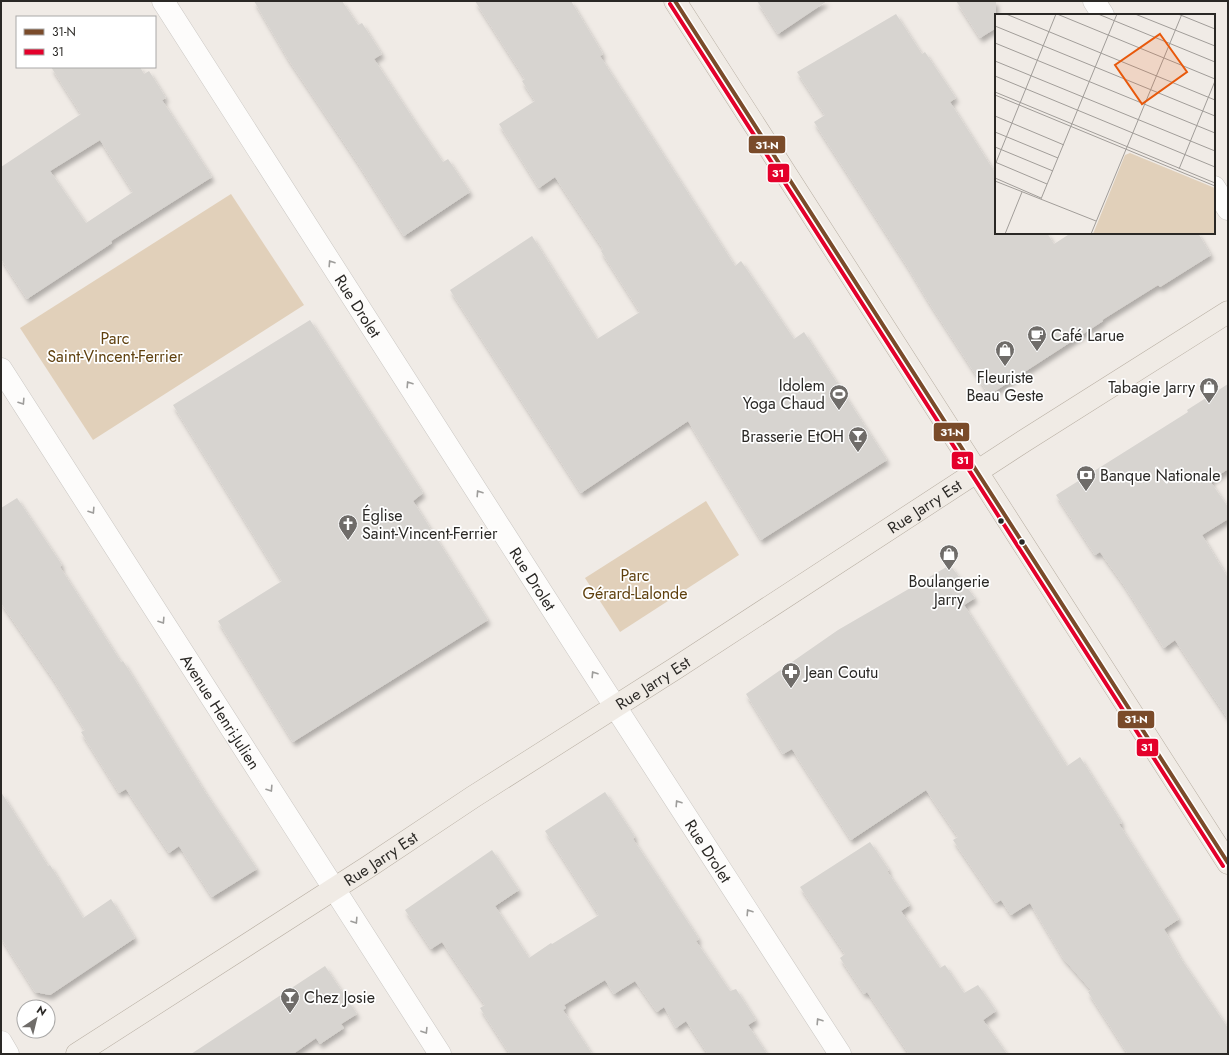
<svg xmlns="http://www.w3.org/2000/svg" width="1229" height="1055" font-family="Jost,sans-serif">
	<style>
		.green { fill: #e1d0ba }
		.building { fill: #d7d4d0; fill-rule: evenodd; filter: url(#shadow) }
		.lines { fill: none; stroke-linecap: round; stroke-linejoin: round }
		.minor-casing { stroke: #cac7c3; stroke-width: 23 }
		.major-casing { stroke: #b8afa3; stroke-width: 23 }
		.minor { stroke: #fdfcfb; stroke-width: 22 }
		.major { stroke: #f0ebe5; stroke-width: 22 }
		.bus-1-casing { stroke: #fff; stroke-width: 7 }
		.bus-2-casing { stroke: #fff; stroke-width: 7 }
		.bus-1 { stroke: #7a4b2a; stroke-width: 4 }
		.bus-2 { stroke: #e4002b; stroke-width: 4 }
		.oneway { stroke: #9e9d9b }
		.bus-dot { fill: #2a2825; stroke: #fff; stroke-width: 1.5 }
		.labels { text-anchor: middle; stroke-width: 3.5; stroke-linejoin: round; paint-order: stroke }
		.street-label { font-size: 16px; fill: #2a2825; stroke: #fff }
		.poi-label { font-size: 16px; fill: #2a2825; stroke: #fff; text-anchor: start }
		.park-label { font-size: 16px; fill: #5f400e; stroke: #fff }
		.inset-road { fill: none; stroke: #a19d99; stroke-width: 1 }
		.view { fill: #e8590c; fill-opacity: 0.15; stroke: #e8590c; stroke-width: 2 }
		.inset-edge { fill: none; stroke: #2a2825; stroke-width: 2 }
		.line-badge { stroke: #fff; stroke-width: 1.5 }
		.badge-label { font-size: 11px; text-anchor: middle; font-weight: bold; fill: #fff }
	</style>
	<defs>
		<filter id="shadow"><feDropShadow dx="2.5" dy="4.5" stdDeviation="2" flood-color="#0004"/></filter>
	</defs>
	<rect width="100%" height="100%" fill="#f0ebe6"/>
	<g class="green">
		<polygon points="231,194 304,305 93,440 20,328"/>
		<polygon points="706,501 739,555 620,632 585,578"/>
	</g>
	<g class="building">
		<polygon points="254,1 342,1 358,25 362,23 382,54 374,59 416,123 443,162 448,159 470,192 404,236 357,162 288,59"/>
		<polygon points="475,1 571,1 603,54 600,56 735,266 741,261 794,339 804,332 887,460 761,540 688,421 581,493 450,290 532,236 597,339 640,312 601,251 603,249 555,177 539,188 499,124 535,101 522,81 525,79"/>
		<polygon points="757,1 827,1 778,34"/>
		<polygon points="956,1 996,1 996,28 980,38"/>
		<polygon points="896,14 922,54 925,52 956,98 950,102 996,174 996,233 1047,233 1054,244 1071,233 1198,233 1211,255 1160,287 1158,285 1102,320 1103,321 989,395 928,301 907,266 814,122 825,115 797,72"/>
		<path d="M51,67H140L144,74L149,71L166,98L162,100L212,177L111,241L112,243L27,299L1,259V167L81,114ZM100,140L133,192L86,223L50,171Z"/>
		<polygon points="310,320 423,493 413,501 488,620 293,742 218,621 282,581 173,405"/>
		<polygon points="1228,384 1228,469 1210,481 1228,507 1228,519 1202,535 1228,578 1228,719 1175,640 1164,648 1123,584 1100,552 1095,555 1056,495 1188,412 1187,410"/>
		<polygon points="17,498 62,565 60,567 121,662 123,661 205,792 257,869 212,897 179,846 169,853 126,789 119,793 81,732 85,730 53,679 1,603 1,508"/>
		<polygon points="950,565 975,598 964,605 1067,766 1080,757 1122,823 1119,824 1179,919 1164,929 1179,956 1228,1028 1228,1054 1128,1054 1088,992 1091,990 1063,958 1030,903 1011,915 1001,900 996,903 953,840 958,837 926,790 851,840 792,749 783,754 746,694 838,630"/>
		<polygon points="1,792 48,866 50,865 83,918 111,899 135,938 50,995 35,992 1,938"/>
		<polygon points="605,792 635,837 633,839 699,939 696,941 730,991 736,989 756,1020 748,1025 767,1054 708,1054 686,1021 676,1028 664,1007 657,1012 635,981 614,994 605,980 564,1005 566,1008 563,1010 592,1054 510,1054 480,1008 485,1005 442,942 431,949 405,910 492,850 519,890 495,906 529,958 551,943 552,944 599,915 545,831"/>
		<polygon points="870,842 889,870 887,871 910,905 901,911 940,968 945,965 964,993 978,985 996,1011 983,1020 1007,1054 909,1054 867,992 864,994 840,958 845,954 800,887"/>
		<polygon points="325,966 357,1014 341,1024 344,1028 320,1044 316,1038 293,1054 191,1054"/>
	</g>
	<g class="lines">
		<defs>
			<g id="minor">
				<path id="s1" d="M163,1L574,643L840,1054"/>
				<polyline points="1094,1 1103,15"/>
				<polyline points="1214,187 1228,209"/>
				<path id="s2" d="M1,369L440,1054"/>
				<polyline points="1,1042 8,1054"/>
			</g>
			<g id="major">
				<polyline points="675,1 1228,863"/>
				<path id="s3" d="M77,1054L368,867L473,797L676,668L1024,441L1228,312"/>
			</g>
		</defs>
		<use href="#minor" class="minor-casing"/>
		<use href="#major" class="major-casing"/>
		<use href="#minor" class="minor"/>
		<use href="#major" class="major"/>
		<defs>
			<polyline id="bus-1" points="675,1 1228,863"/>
			<polyline id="bus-2" points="670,4 1223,866"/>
		</defs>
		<use href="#bus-1" class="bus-1-casing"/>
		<use href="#bus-2" class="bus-2-casing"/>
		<use href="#bus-1" class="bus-1"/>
		<use href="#bus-2" class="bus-2"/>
	</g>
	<defs><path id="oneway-chevron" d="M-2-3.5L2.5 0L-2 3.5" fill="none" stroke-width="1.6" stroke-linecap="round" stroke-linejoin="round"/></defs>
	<g class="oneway">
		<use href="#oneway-chevron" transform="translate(331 263) rotate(-123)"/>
		<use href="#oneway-chevron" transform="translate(409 384) rotate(-123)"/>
		<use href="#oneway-chevron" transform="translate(22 402) rotate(57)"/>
		<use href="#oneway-chevron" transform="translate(479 493) rotate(-123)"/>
		<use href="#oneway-chevron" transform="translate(92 511) rotate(57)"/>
		<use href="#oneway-chevron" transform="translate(162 621) rotate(57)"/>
		<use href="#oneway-chevron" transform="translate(594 674) rotate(-123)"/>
		<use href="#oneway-chevron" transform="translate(270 789) rotate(57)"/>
		<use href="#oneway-chevron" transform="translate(678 803) rotate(-123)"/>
		<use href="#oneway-chevron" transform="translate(749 912) rotate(-123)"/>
		<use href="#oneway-chevron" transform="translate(355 921) rotate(57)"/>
		<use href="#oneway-chevron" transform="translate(819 1021) rotate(-123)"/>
		<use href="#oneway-chevron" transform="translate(425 1031) rotate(58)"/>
	</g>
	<defs>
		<symbol id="cafe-pin" viewBox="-11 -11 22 30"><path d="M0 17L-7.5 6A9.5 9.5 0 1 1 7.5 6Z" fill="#6f6c69" stroke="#fff"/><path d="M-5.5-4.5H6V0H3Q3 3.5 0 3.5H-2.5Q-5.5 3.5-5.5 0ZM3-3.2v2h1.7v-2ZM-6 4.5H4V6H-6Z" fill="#fff"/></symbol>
		<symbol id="shop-pin" viewBox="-11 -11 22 30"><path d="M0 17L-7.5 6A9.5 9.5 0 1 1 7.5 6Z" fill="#6f6c69" stroke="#fff"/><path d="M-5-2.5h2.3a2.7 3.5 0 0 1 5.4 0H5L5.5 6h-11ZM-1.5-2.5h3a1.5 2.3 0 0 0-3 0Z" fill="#fff"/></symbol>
		<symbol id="stadium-pin" viewBox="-11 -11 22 30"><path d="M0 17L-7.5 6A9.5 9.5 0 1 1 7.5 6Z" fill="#6f6c69" stroke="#fff"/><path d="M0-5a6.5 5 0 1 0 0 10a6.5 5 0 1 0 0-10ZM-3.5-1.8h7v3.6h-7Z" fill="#fff"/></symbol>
		<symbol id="bar-pin" viewBox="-11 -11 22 30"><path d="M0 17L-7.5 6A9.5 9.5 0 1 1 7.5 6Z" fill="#6f6c69" stroke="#fff"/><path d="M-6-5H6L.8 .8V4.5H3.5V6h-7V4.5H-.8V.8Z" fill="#fff"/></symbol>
		<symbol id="bank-pin" viewBox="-11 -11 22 30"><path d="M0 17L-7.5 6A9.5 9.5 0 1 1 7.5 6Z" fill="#6f6c69" stroke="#fff"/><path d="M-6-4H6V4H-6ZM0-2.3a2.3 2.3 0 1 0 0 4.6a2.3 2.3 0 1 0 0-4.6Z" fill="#fff"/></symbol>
		<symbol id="church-pin" viewBox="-11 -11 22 30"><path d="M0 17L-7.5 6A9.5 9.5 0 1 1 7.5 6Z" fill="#6f6c69" stroke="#fff"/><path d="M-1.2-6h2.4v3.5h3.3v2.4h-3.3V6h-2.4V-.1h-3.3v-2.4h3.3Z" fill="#fff"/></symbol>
		<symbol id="pharmacy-pin" viewBox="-11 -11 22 30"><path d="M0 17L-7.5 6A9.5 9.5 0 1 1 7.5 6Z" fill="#6f6c69" stroke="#fff"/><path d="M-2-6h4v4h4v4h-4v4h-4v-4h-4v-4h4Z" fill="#fff"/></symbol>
	</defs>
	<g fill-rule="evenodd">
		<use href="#cafe-pin" x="1026" y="324" width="22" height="30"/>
		<use href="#shop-pin" x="994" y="339" width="22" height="30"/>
		<use href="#shop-pin" x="1198" y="376" width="22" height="30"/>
		<use href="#stadium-pin" x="828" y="383" width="22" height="30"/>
		<use href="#bar-pin" x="847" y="425" width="22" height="30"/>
		<use href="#bank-pin" x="1075" y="464" width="22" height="30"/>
		<use href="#church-pin" x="337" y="513" width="22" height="30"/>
		<use href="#shop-pin" x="938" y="543" width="22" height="30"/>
		<use href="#pharmacy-pin" x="780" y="661" width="22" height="30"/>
		<use href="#bar-pin" x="279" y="986" width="22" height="30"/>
	</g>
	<g class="bus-dot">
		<circle cx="1001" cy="521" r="3.5"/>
		<circle cx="1022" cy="542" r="3.5"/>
	</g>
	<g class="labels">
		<g class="street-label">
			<text dy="6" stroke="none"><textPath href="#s1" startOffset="362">Rue Drolet</textPath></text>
			<text dy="6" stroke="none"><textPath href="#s3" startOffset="1009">Rue Jarry Est</textPath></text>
			<text dy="6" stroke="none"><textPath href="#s1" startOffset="686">Rue Drolet</textPath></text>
			<text dy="6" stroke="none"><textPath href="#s3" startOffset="685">Rue Jarry Est</textPath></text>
			<text dy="6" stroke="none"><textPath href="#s2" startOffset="407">Avenue Henri-Julien</textPath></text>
			<text dy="6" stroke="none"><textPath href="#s1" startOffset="1010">Rue Drolet</textPath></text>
			<text dy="6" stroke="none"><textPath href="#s3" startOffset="361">Rue Jarry Est</textPath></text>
		</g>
		<g class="poi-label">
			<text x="1051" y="341">Café Larue</text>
			<text x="1005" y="383" text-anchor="middle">Fleuriste<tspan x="1005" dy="18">Beau Geste</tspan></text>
			<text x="825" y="391" text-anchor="end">Idolem<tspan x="825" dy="18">Yoga Chaud</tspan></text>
			<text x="1195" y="393" text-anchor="end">Tabagie Jarry</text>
			<text x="844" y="442" text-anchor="end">Brasserie EtOH</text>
			<text x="1100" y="481">Banque Nationale</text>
			<text x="362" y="521">Église<tspan x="362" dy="18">Saint-Vincent-Ferrier</tspan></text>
			<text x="949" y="587" text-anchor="middle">Boulangerie<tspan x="949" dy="18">Jarry</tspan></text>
			<text x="805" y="678">Jean Coutu</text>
			<text x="304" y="1003">Chez Josie</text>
		</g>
		<g class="park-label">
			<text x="115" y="344">Parc<tspan x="115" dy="18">Saint-Vincent-Ferrier</tspan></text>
			<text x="635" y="581">Parc<tspan x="635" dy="18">Gérard-Lalonde</tspan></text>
		</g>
	</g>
	<g transform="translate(995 14)">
		<rect width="220" height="220" fill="#f0ebe6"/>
		<path d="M135,139L220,174V220H98L130,141Z" fill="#e1d0ba"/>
		<path class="inset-road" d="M11,0L220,86M62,0L220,65M103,0L220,48M140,0L220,32M183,0L220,15M0,12L220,102M0,29L220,119M0,47L220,137M0,62L220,153M0,78L220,169M0,81L220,172M0,102L69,131M0,118L63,144M0,133L58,157M0,148L52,170M0,151L61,0M184,155L220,67M0,164L46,184M0,167L101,207M46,185L122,0M10,220L27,178M96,220L187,0"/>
		<path class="view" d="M165,20L192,58L147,90L120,51Z"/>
		<rect width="220" height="220" class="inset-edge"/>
	</g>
	<g class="line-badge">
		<rect x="748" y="135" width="38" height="19" rx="4" fill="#7a4b2a"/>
		<rect x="767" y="163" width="23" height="20" rx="4" fill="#e4002b"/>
		<rect x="933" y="422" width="37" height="20" rx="4" fill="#7a4b2a"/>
		<rect x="951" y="451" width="23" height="19" rx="4" fill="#e4002b"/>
		<rect x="1117" y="710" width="38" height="19" rx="4" fill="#7a4b2a"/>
		<rect x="1136" y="738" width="23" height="19" rx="4" fill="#e4002b"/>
	</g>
	<g class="badge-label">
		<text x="767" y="149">31-N</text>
		<text x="778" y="177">31</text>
		<text x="952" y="436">31-N</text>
		<text x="963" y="464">31</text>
		<text x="1136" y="723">31-N</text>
		<text x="1147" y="751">31</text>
	</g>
	<rect width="1229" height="1055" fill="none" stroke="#2a2825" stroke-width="4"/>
	<rect x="16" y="16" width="140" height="52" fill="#ffffff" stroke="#aaa9a8"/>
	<rect x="24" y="29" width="20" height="6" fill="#7a4b2a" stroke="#aaa9a8"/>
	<text x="52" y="36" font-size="12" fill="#2a2825">31-N</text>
	<rect x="24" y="49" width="20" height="6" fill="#e4002b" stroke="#aaa9a8"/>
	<text x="52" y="56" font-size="12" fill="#2a2825">31</text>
	<g transform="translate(36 1019) rotate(35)"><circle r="19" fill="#ffffff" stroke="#aaa9a8"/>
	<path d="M0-3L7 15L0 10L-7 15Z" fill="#6f6c69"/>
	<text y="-6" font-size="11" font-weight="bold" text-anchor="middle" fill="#2a2825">N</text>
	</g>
</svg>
